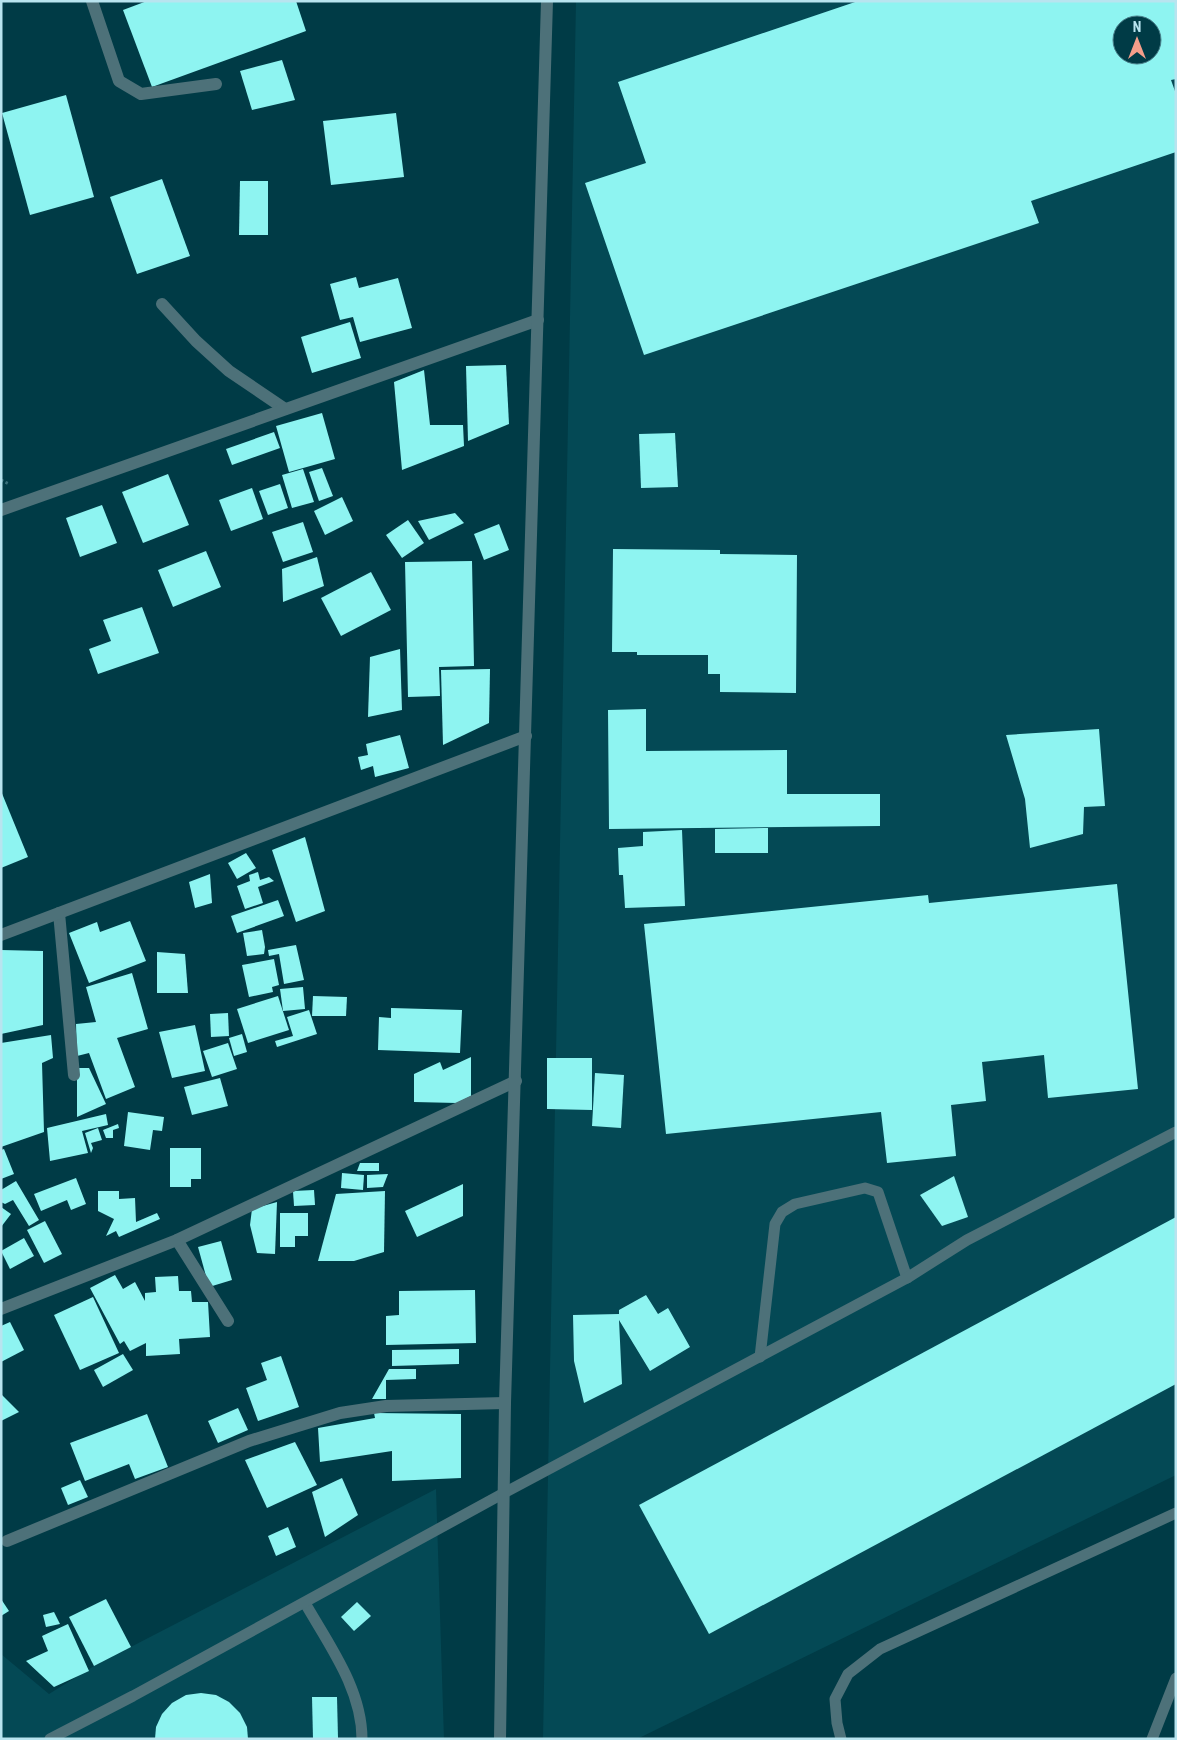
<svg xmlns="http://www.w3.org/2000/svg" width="1177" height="1740" font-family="'Roboto Condensed',sans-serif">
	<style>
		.built { fill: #044955; fill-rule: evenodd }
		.building { fill: #8ef4f1; fill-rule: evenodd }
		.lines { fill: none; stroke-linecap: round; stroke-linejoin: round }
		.path { stroke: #3a717c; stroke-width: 3; stroke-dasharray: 2.5 2.5; stroke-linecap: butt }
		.service { stroke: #4d7179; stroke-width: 11 }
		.minor { stroke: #4d7179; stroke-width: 12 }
		.tertiary { stroke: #4d7179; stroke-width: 12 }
	</style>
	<rect width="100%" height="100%" fill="#003b46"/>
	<g class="built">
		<path d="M576,1H1176V1475L637,1739H543ZM1122,25H1152V55H1122Z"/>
		<polygon points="436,1489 444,1739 1,1739 1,1654 49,1694 94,1666"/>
	</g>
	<g class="building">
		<polygon points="147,1 296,1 306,31 152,87 123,10"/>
		<path d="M858,1H1176V79L1171,80L1176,94V152L1031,201L1039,223L644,355L585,183L646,163L618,82ZM1122,25H1152V55H1122Z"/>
		<polygon points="282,60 295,100 252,110 240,71"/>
		<polygon points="66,95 94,197 30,215 2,113"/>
		<polygon points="396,113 404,177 331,185 323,121"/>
		<polygon points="162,179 190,256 137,274 110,197"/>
		<polygon points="240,181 268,181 268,235 239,235"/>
		<polygon points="356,277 359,288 398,278 412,328 360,342 353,317 340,320 330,284"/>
		<polygon points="350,322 361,358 312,373 301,337"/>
		<polygon points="506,365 509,424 468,441 466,366"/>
		<polygon points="424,370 430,425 463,425 464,446 402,470 394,382"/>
		<polygon points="322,413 335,459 289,472 276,426"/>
		<polygon points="274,432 280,448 232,465 226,449"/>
		<polygon points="675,433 678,487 641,488 639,434"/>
		<polygon points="322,468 333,496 319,501 309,472"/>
		<polygon points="303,469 314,502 292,508 282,475"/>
		<polygon points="168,474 189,525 143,543 122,492"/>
		<polygon points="280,484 288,508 268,515 259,491"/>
		<polygon points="252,488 263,519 231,531 219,500"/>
		<polygon points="342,497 353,521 325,535 314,511"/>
		<polygon points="102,505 117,543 80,557 66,518"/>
		<polygon points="455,513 464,523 429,540 418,521"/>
		<polygon points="408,520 424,543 402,558 386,535"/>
		<polygon points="303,522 313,552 283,562 272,532"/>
		<polygon points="499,524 509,550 484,560 474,534"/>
		<polygon points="613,549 720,550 720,554 797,555 796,693 720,692 720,674 708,674 708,655 637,655 637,652 612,652"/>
		<polygon points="206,551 221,587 173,607 158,570"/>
		<polygon points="317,557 324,586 283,602 282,569"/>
		<polygon points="472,561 474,666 439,667 440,696 408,697 405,562"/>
		<polygon points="371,572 391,610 341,636 321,598"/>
		<polygon points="142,607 159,653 98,674 89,649 111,641 103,620"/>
		<polygon points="400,649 402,710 368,717 370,657"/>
		<polygon points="490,669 489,723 443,745 441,670"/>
		<polygon points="646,709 646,751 787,750 787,794 880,794 880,826 609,829 608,710"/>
		<polygon points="1099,729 1105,806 1084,807 1083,834 1030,848 1025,799 1006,735"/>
		<polygon points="400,735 409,768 375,777 373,766 361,770 358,757 368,755 366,744"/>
		<polygon points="1,791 28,857 1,868"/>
		<polygon points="768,828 768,853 715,853 715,829"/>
		<polygon points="682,830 685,906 625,908 623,875 619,875 618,848 643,846 643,832"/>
		<polygon points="305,837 325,911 296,922 272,850"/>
		<polygon points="246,853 256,868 237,879 228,863"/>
		<polygon points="258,872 260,880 269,877 274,881 258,887 263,903 245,909 237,886 250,881 249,875"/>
		<polygon points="210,874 212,903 195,908 189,882"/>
		<polygon points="1117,884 1138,1089 1048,1098 1044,1055 982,1062 986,1101 951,1105 956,1156 887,1163 881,1112 666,1134 644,924 928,895 929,903"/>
		<polygon points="278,900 284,916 237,933 231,916"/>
		<polygon points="130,921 146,961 89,983 69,933 97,922 100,932"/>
		<polygon points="262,930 265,947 264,954 247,956 243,933"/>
		<polygon points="296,945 304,980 284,984 279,954 269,956 268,950"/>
		<polygon points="1,950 43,951 43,1025 1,1034"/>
		<polygon points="157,952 185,954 188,993 157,993"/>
		<polygon points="274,959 279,985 272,987 273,992 249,997 242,965"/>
		<polygon points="132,973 148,1029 117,1038 135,1087 106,1099 89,1053 77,1056 76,1024 96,1022 86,987"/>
		<polygon points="303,987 305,1009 283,1011 280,989"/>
		<polygon points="278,996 289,1030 248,1043 237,1009"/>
		<polygon points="313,996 347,997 346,1016 312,1016"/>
		<polygon points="391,1008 462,1010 460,1053 378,1050 379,1017 391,1018"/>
		<polygon points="309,1010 317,1034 277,1047 275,1041 293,1036 287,1017"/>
		<polygon points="228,1013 229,1036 211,1037 210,1014"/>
		<polygon points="195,1025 205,1071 172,1078 159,1032"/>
		<polygon points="242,1034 247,1052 234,1056 229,1038"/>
		<polygon points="51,1035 53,1058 42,1063 44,1132 1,1147 1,1043"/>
		<polygon points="228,1043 237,1069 212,1077 203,1051"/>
		<polygon points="471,1057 471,1096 457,1103 414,1102 414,1074 440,1062 443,1070"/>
		<polygon points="547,1058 592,1058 592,1110 547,1109"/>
		<polygon points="77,1068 89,1068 106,1104 77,1117"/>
		<polygon points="595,1073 624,1075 621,1128 592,1126"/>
		<polygon points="220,1078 228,1106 192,1115 184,1087"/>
		<polygon points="128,1112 164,1117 162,1131 153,1130 150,1150 124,1146"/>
		<polygon points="106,1114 108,1125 82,1131 88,1153 50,1161 47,1128"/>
		<polygon points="118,1124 119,1128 113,1130 113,1138 106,1138 103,1130"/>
		<polygon points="98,1128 102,1140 91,1143 93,1148 91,1153 85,1133"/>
		<polygon points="170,1148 201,1148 201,1179 191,1179 191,1187 170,1187"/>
		<polygon points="4,1149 14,1174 1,1179 1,1150"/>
		<polygon points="360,1163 379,1163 379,1171 357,1171"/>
		<polygon points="342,1173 364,1175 363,1190 341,1188"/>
		<polygon points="388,1174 383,1187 367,1188 367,1175"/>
		<polygon points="954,1176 968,1217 942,1226 920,1195"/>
		<polygon points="76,1178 86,1204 71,1210 67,1200 41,1211 34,1194"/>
		<polygon points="16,1181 39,1220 29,1226 13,1200 5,1204 1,1202 1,1190"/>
		<polygon points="463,1184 463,1216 417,1237 405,1211"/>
		<polygon points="314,1190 315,1205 294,1206 293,1191"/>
		<polygon points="98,1191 119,1191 119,1199 135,1198 136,1222 157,1213 160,1219 119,1237 116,1231 106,1236 114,1219 98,1211"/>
		<polygon points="385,1191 384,1252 354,1261 318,1261 336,1194"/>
		<polygon points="277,1202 275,1254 257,1253 250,1225 252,1209"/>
		<polygon points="1,1207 11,1214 1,1227"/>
		<polygon points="280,1213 308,1213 308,1236 295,1236 295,1247 280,1247"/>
		<polygon points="1176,1217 1176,1384 709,1634 639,1505"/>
		<polygon points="45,1221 62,1254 44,1263 27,1230"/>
		<polygon points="24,1238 34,1256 10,1269 1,1251"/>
		<polygon points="221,1241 232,1280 209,1287 198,1247"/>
		<polygon points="115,1275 123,1289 135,1282 145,1301 145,1293 156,1292 155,1277 178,1276 179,1291 191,1291 192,1302 208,1302 210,1337 179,1339 180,1354 146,1356 146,1343 130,1351 124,1341 120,1344 90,1288"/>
		<polygon points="475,1290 476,1343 386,1345 386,1316 399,1315 399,1291"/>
		<polygon points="646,1295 658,1314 668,1308 690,1347 650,1371 619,1320 622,1384 584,1403 574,1361 573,1315 619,1314 619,1310"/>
		<polygon points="93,1297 119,1353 80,1370 54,1315"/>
		<polygon points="10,1322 24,1350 1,1362 1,1326"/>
		<polygon points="459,1349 459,1364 392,1366 392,1350"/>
		<polygon points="123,1354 133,1370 103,1387 94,1370"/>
		<polygon points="281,1356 299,1407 258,1421 246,1388 267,1380 261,1363"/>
		<polygon points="389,1369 416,1369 416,1379 386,1380 386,1399 372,1399"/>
		<polygon points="1,1394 19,1412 1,1421"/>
		<polygon points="238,1408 248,1430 218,1443 208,1421"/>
		<polygon points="374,1413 461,1414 461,1478 392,1481 392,1451 320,1462 318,1428 375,1418"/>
		<polygon points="147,1414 168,1467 135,1479 129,1464 85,1481 70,1443"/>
		<polygon points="295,1442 317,1485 267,1508 245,1460"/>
		<polygon points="342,1478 358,1515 325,1537 312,1492"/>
		<polygon points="80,1480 88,1497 68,1505 61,1488"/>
		<polygon points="288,1527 296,1547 276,1556 268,1536"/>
		<polygon points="1,1599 9,1611 1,1616"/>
		<polygon points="106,1599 131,1647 94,1666 69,1617"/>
		<polygon points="357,1602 371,1616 354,1631 341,1617"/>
		<polygon points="54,1612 60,1624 46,1627 43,1615"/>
		<polygon points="68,1624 89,1671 54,1687 26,1661 48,1651 42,1636"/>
		<polygon points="201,1693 216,1695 229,1702 240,1713 247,1727 248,1739 155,1739 156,1727 162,1714 172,1703 186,1695"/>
		<polygon points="312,1697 337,1697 338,1738 313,1739"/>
	</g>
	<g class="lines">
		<polyline class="path" points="1,480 9,484"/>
		<g class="service">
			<polyline points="760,1357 775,1224 782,1212 795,1204 865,1188 878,1192 907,1278"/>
			<path d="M305,1603C329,1645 362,1689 362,1739"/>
			<polyline points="50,1739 133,1696 504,1493 907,1278 967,1240 1176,1132"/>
			<polyline points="841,1739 837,1723 835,1699 848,1674 880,1649 1176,1513"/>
			<polyline points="1152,1739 1176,1678"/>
		</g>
		<g class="minor">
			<polyline points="92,1 119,81 141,94 216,84"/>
			<polyline points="162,304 196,341 229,371 285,409"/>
			<polyline points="1,510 538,320"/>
			<polyline points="59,913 74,1075"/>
			<polyline points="1,935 526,736"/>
			<polyline points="177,1240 228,1321"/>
			<polyline points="1,1309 177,1240 516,1081"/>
			<polyline points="7,1541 249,1441 340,1413 386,1406 505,1403"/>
		</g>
		<polyline class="tertiary" points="500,1739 505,1403 547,1"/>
	</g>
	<rect width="1177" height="1740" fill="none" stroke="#b8e4ef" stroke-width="5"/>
	<g transform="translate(1137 40)"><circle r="24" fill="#003b46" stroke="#4a7f8a"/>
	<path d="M0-4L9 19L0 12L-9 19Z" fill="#f49e8a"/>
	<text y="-8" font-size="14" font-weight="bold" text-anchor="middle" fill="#b8e4ef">N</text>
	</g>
</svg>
